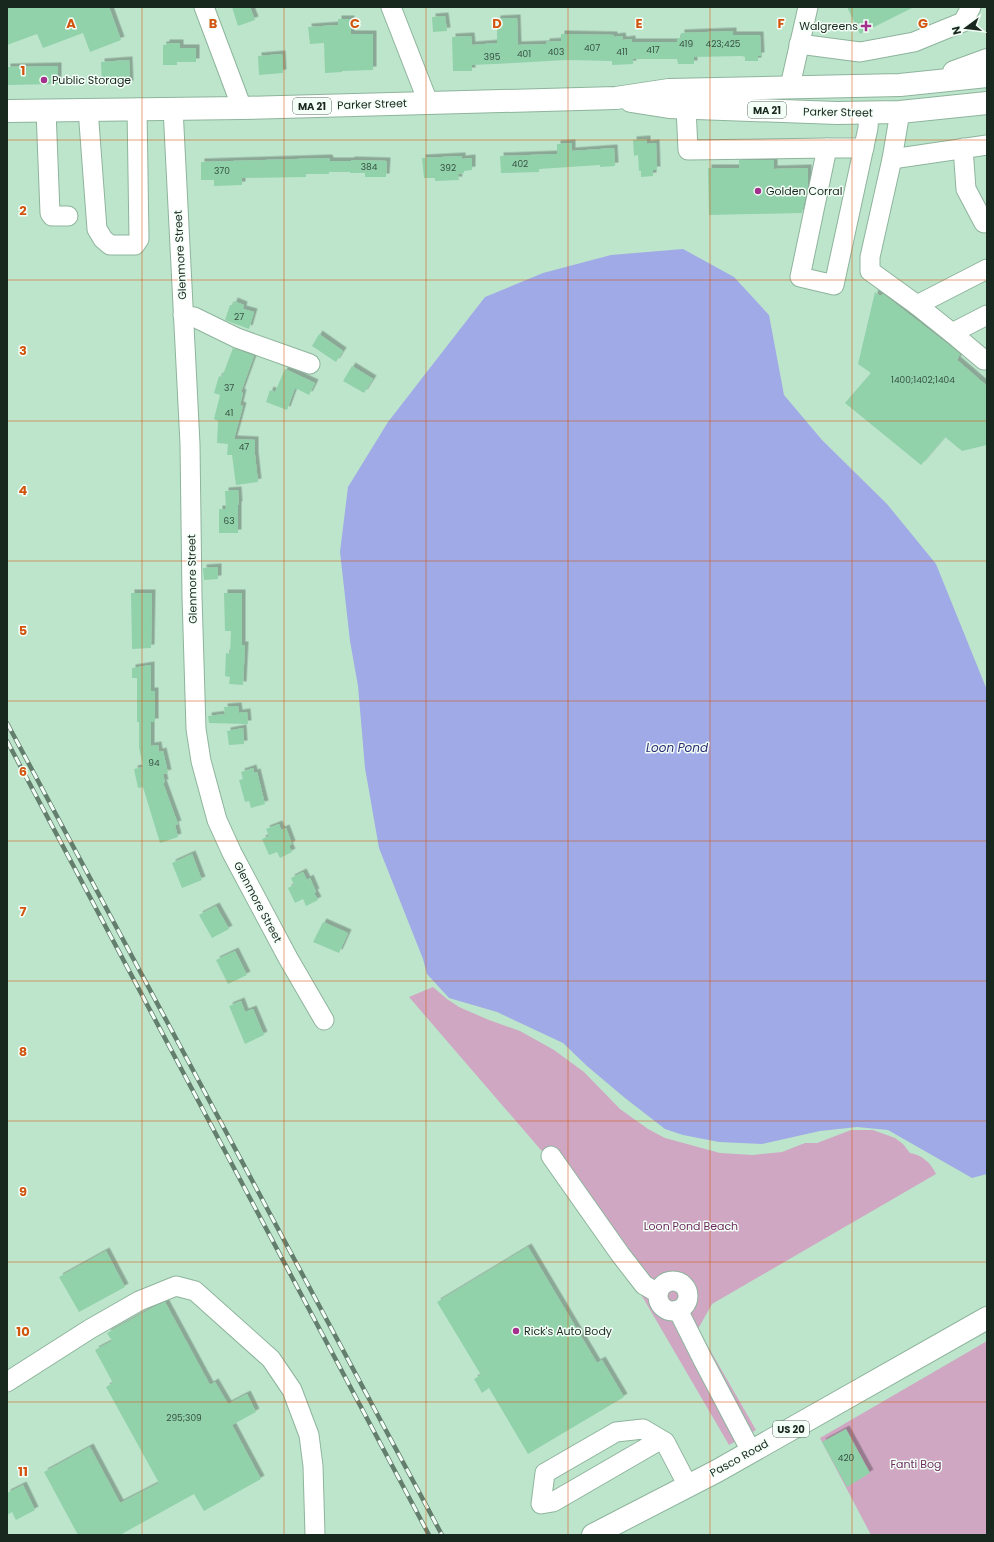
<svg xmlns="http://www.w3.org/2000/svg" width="994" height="1542" font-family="Poppins,sans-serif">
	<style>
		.green { fill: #cfa7c3 }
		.water { fill: #a0aae6 }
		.building { fill: #91d2aa; filter: url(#shadow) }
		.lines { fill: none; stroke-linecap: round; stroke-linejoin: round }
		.minor-casing { stroke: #8eb49c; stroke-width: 21 }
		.major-casing { stroke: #8eb49c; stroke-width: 24 }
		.minor { stroke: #fff; stroke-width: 19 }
		.major { stroke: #fff; stroke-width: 22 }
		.rail-casing { stroke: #637e6d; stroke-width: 4.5 }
		.rail { stroke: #f3fff7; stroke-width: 3; stroke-dasharray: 9; stroke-linecap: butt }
		.grid { fill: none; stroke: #d3540e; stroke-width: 1; stroke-opacity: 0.55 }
		.poi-dot { fill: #a2308c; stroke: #f3fff7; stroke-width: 1.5 }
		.labels { text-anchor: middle; stroke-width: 3; stroke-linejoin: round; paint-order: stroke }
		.number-label { font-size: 9px; fill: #375242 }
		.shield { fill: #f3fff7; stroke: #5a6860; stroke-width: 1 }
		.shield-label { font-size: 10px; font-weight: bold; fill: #19281f }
		.poi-label { font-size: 11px; fill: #19281f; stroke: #f3fff7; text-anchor: start }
		.street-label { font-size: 11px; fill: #19281f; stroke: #f3fff7 }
		.park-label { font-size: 11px; fill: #6e2b60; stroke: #f3fff7 }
		.water-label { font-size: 12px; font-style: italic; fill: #2b2d73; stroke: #f3fff7 }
		.grid-label { font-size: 13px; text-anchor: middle; font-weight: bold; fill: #d3540e; stroke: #f3fff7; stroke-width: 3; stroke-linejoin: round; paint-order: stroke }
	</style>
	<defs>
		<filter id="shadow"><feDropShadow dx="3.5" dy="-3.5" stdDeviation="0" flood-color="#0004"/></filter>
	</defs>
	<rect width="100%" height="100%" fill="#bde5cc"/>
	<g class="green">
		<path d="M433,987L447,999L459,1007L489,1020L520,1031L554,1050L584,1072L620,1109L648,1129L665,1138L720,1153L753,1155L782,1152L805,1143H817L851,1130H873L895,1138L903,1144L910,1153C922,1155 931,1163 936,1174L712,1304L698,1329L756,1430L729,1445L590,1207L409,997Z"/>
		<polygon points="987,1341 987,1535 871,1535 820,1438"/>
	</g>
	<polygon class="water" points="683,249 734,277 769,315 784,395 822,440 887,504 936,564 987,690 987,1174 972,1178 888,1130 857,1127 820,1131 762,1144 719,1142 683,1135 665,1129 625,1098 587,1066 563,1043 497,1012 449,998 427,974 423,959 379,848 365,768 358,686 350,641 340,552 348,487 388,422 485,297 543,273 611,255"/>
	<g class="building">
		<polygon points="7,7 109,7 121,40 90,52 83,33 43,48 37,34 7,45"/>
		<polygon points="232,7 250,7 255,20 238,26"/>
		<polygon points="847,7 914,7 860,34"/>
		<polygon points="445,16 447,31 433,32 432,17"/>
		<polygon points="517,18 518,45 546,44 546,42 561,41 561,34 614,35 614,37 622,36 623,40 632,39 632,42 677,42 677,38 681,38 681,33 733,31 733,35 760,35 761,56 758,56 758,61 745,61 745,57 742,56 694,57 694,64 678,64 677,59 633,59 633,64 612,65 612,61 566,60 514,63 472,65 472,71 453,71 452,37 471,36 472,45 497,43 497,19"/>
		<polygon points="338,19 351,19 351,34 373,34 373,70 342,71 342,72 325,73 324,43 310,44 308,27 338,25"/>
		<polygon points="166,43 180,43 180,48 196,48 196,62 177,62 177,65 163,65 163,45 166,45"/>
		<polygon points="282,54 283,73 259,75 258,56"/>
		<polygon points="129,60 130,84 102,85 101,62"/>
		<polygon points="58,66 58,84 7,85 7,67"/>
		<polygon points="647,139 647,144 656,143 657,170 653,170 653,176 641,177 641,171 639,171 638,155 634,156 633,140"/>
		<polygon points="572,143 572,151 614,148 615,166 600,167 600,165 539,169 539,172 501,173 500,156 557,154 557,144"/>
		<polygon points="462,156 462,159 472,158 472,170 464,171 464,173 458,174 459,180 435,181 435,178 424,178 422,158"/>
		<polygon points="329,158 330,161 351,161 351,160 387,161 386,177 365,177 365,173 350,173 350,172 329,172 329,174 306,174 306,177 242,178 242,185 214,186 214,180 201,180 201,162"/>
		<polygon points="739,160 774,160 774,169 808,168 808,184 802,213 709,215 708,168 739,168"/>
		<polygon points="875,292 880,296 883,294 945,342 960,354 957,360 987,386 987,445 962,451 945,437 921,465 845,403 871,373 858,364"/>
		<polygon points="234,301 244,305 243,309 254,312 249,329 225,320 230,305 233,305"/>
		<polygon points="319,334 343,351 336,362 312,346"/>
		<polygon points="233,348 254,356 241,392 243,393 240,405 243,406 234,439 255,440 255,455 258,482 236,485 232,455 227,455 228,444 217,443 218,421 214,419 220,395 214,393 219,376 222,377"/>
		<polygon points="352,366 373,379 364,393 343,381"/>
		<polygon points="285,369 315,383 309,395 295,388 287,410 266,402 270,390 275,392"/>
		<polygon points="238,490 239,505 238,505 238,533 219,533 219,509 226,509 225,491"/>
		<polygon points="218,567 218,579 204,580 203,568"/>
		<polygon points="131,593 152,593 151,648 132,649"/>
		<polygon points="224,593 242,593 242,645 245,645 243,685 229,684 230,677 225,676 226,653 230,654 231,631 225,631"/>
		<polygon points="151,665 151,691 155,691 155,722 151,722 151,746 158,745 159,752 163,751 168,773 163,774 165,783 163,783 178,824 175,825 178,837 160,843 143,787 138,788 134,769 143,767 139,747 139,722 137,722 137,678 132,678 132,668"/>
		<polygon points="238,706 239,713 247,712 248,724 209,723 208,716 225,714 224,707"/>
		<polygon points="243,728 244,744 229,745 227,731"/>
		<polygon points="253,768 254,773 257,772 265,804 251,808 249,801 245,802 239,780 243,779 241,772"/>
		<polygon points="279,824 281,830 286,828 292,844 289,846 292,852 280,858 277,852 269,855 262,839 269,836 266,829"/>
		<polygon points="192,854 202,880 182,888 172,863"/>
		<polygon points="303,872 307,880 310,878 316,892 314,893 318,900 306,906 303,899 295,903 288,888 294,885 291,878"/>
		<polygon points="216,906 229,929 212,938 199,915"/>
		<polygon points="323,922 348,933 339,953 313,942"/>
		<polygon points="235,951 247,975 228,984 216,960"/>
		<polygon points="241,1001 245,1012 253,1009 264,1035 245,1044 229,1006"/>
		<polygon points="528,1247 597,1363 602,1360 624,1397 528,1454 489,1388 482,1393 474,1379 481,1375 437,1302"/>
		<polygon points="106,1251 125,1287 79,1312 59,1277"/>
		<polygon points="165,1302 210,1385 215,1382 228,1404 247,1394 256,1412 232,1425 261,1479 204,1511 194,1494 120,1535 78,1535 44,1472 90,1447 120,1503 159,1483 106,1387 113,1383 95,1350 112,1341 107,1333 154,1307"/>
		<polygon points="846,1429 870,1473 847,1487 822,1442"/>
		<polygon points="23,1485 35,1510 16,1520 12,1512 7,1515 7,1493"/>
	</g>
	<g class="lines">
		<defs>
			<g id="minor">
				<polyline points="204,7 242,108"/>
				<polyline points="391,7 428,102"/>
				<polyline points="799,44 860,52 914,42 963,22 971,7"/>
				<polyline points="790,86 808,7"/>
				<polyline points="686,107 688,150 827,148 800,277 834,285 868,128 869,113"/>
				<polyline points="173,108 190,444 192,596 196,729 201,761 217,820 232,853 288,958 324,1020"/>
				<polyline points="88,109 97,229 103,239 110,245 135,245 139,239 137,108"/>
				<polyline points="46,110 50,213 52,216 68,216"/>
				<polyline points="900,112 892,159 870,257 870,271 917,305 987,269"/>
				<polyline points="827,148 864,148"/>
				<polyline points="963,148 966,189 984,223"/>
				<polyline points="892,159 987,145"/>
				<polyline points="917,305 952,333 987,315"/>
				<polyline points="183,315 194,317 237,338 310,364"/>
				<polyline points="952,333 984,360 987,359"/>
				<polyline points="551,1156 620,1254 644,1285 658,1293"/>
				<circle cx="673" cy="1296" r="15"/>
				<polyline points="678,1310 703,1360 751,1451"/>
				<polyline points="7,1382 90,1329 139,1301 176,1286 195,1291 271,1359 292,1390 309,1435 313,1466 315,1535"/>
				<polyline points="660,1440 553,1502 541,1504 545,1473 616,1432 643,1429 665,1442 688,1486"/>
			</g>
			<g id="major">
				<polyline points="954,72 987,60"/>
				<polyline points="631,101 669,107 837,113 900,112 987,103"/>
				<polyline points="7,111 242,108 616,98 669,90 900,85 987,76"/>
				<polyline points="593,1535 717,1471 987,1318"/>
			</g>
		</defs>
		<use href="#minor" class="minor-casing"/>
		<use href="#major" class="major-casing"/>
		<use href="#minor" class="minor"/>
		<use href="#major" class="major"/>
		<defs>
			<g id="rail">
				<polyline points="7,723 442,1535"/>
				<polyline points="7,741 429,1535"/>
			</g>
		</defs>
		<use href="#rail" class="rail-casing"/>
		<use href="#rail" class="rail"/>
	</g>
	<path class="grid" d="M142,7V1535M284,7V1535M426,7V1535M568,7V1535M710,7V1535M852,7V1535M7,140H987M7,280H987M7,421H987M7,561H987M7,701H987M7,841H987M7,981H987M7,1121H987M7,1262H987M7,1402H987"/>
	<g class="poi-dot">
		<path d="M864 20h4v4h4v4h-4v4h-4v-4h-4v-4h4z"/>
		<circle cx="44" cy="80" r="4"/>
		<circle cx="758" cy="191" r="4"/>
		<circle cx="516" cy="1331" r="4"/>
	</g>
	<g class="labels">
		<g class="number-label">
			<text x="686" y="47">419</text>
			<text x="723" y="47">423;425</text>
			<text x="592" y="51">407</text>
			<text x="653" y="53">417</text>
			<text x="556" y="55">403</text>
			<text x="622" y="55">411</text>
			<text x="524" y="57">401</text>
			<text x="492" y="60">395</text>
			<text x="520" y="167">402</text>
			<text x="369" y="170">384</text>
			<text x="448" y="171">392</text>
			<text x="222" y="174">370</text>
			<text x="239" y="320">27</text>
			<text x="923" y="383">1400;1402;1404</text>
			<text x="229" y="391">37</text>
			<text x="229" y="416">41</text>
			<text x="244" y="450">47</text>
			<text x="229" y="524">63</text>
			<text x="154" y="766">94</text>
			<text x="184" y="1421">295;309</text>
			<text x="846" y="1461">420</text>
		</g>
		<g class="shield">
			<rect x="293" y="98" width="38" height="16" rx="3"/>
			<rect x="748" y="102" width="38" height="16" rx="3"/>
			<rect x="773" y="1421" width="36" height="16" rx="3"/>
		</g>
		<g class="shield-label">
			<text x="312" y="110">MA 21</text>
			<text x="767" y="114">MA 21</text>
			<text x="791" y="1433">US 20</text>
		</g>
		<g class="poi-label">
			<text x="858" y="30" text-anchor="end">Walgreens</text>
			<text x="52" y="84">Public Storage</text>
			<text x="766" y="195">Golden Corral</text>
			<text x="524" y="1335">Rick's Auto Body</text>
		</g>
		<g class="street-label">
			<text transform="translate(372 104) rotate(-2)" y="4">Parker Street</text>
			<text transform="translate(838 112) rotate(1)" y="4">Parker Street</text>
			<text transform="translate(180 255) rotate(-93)" y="4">Glenmore Street</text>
			<text transform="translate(192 579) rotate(-91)" y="4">Glenmore Street</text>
			<text transform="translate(258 902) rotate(62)" y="4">Glenmore Street</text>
			<text transform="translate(739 1458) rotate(-29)" y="4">Pasco Road</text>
		</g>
		<g class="park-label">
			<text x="691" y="1230">Loon Pond Beach</text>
			<text x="916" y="1468">Fanti Bog</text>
		</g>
		<g class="water-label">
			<text x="677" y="752">Loon Pond</text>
		</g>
	</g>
	<g class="grid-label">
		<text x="71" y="28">A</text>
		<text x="213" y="28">B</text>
		<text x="355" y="28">C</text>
		<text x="497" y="28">D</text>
		<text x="639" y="28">E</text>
		<text x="781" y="28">F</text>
		<text x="923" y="28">G</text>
		<text x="23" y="75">1</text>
		<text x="23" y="215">2</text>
		<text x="23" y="355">3</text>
		<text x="23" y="495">4</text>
		<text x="23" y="635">5</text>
		<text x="23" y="776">6</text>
		<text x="23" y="916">7</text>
		<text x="23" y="1056">8</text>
		<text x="23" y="1196">9</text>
		<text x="23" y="1336">10</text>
		<text x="23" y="1476">11</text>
	</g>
	<rect width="994" height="1542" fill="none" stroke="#19281f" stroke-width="16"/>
	<g transform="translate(966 28) rotate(255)" stroke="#f3fff7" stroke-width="3" paint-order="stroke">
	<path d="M0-3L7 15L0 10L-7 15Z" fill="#19281f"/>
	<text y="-6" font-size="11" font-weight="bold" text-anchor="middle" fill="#19281f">N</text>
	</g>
</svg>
